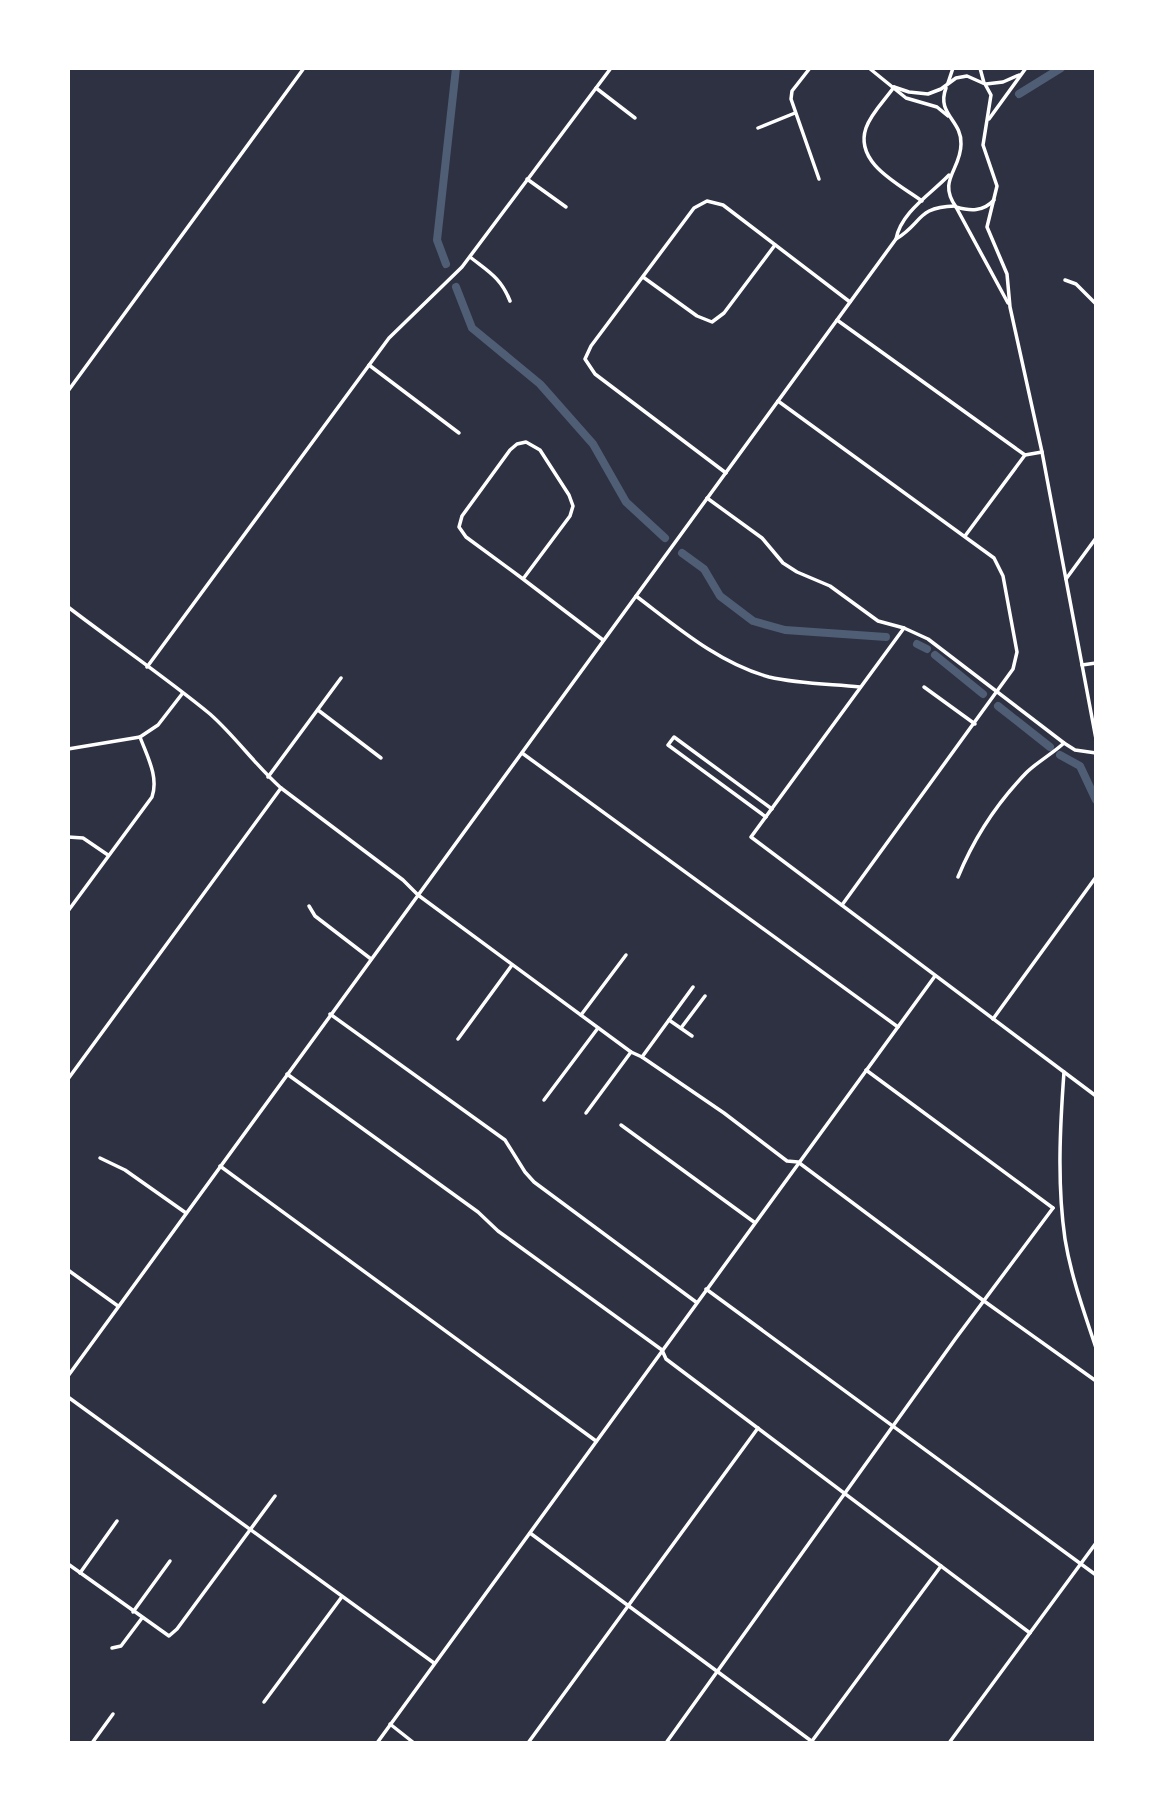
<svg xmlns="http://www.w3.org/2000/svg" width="1164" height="1811" font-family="Cabin,sans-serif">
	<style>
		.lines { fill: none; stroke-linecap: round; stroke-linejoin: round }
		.canal { stroke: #4f5d75; stroke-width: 8 }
		.minor { stroke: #fff; stroke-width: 3.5 }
		.tertiary { stroke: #fff; stroke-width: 3.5 }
	</style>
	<rect width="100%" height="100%" fill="#2d3142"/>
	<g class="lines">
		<g class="canal">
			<polyline points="1019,94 1061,68"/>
			<polyline points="446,264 437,240 456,68"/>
			<polyline points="456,287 472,328 540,384 593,444 626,502 665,538"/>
			<polyline points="682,553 704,569 720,596 753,621 785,630 886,637"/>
			<polyline points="917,644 927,649"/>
			<polyline points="935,655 983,694"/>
			<polyline points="998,706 1050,747"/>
			<polyline points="1060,755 1080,766 1096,800"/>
		</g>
		<g class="minor">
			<polyline points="810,68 792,91 791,99 819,179"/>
			<path d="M894,87C885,100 871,113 866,128C854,163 899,184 922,201"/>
			<polyline points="596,88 635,118"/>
			<polyline points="758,128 795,113"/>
			<polyline points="527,179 566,207"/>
			<path d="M470,257C489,272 501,278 510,301"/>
			<polyline points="643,277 697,316 712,322 724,313 775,245"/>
			<polyline points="1065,280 1076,284 1096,304"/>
			<polyline points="837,320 1025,455"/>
			<polyline points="369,365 459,433"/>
			<polyline points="68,391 304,68"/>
			<polyline points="778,401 994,558 1003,576 1017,652 1013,669 842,905"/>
			<polyline points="726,473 595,374 585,359 591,346 694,208 707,201 723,205 850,302"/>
			<polyline points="707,498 762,538 783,563 797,572 830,586 878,621 904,628 928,639 1064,743 1075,750 1096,753"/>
			<polyline points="965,536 1025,455 1042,452"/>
			<polyline points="523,579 466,537 459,527 462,516 510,450 517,444 526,442 540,450 569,495 573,506 570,516 523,579 603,640"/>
			<polyline points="1066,579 1096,538"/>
			<path d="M636,596C677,627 718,663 769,677C799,684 830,684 860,687"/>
			<path d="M68,607C115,643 165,677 210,714C236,737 255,765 281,788L403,880L418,895L631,1052L642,1057L724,1113L787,1161L798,1162L984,1301L1096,1381"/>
			<polyline points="904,628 751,837 1096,1096"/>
			<polyline points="1082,665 1096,663"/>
			<polyline points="147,667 389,338 462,267 611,68"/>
			<polyline points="924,687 975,724"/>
			<polyline points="318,710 381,758"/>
			<polyline points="68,749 140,737 158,725 182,694"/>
			<polyline points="522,753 898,1027"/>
			<polyline points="268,777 341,678"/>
			<polyline points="766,817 668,745 674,737 772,809"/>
			<polyline points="68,837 83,838 108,855"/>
			<path d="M958,877C974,838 996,804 1026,773C1037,762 1052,754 1064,743"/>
			<polyline points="309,906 315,916 371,959"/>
			<path d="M68,911L152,797C159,777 147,756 140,737"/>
			<polyline points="330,1014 505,1140 525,1172 534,1182 696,1302"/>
			<polyline points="581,1015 626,955"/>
			<polyline points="993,1019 1096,877"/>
			<polyline points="669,1020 692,1036"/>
			<polyline points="681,1028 705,996"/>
			<polyline points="458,1039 512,965"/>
			<polyline points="642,1057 693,987"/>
			<polyline points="866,1070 1053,1208"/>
			<path d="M1064,1072C1060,1127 1057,1184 1065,1239C1071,1276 1084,1312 1096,1348"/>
			<polyline points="287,1074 478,1212 498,1231 662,1350 666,1359 1030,1633"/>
			<polyline points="68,1079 281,788"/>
			<polyline points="544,1100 598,1028"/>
			<polyline points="586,1113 631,1052"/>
			<polyline points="621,1125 754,1222"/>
			<polyline points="100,1158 125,1170 186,1213"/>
			<polyline points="220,1166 596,1441"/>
			<polyline points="68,1270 118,1306"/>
			<polyline points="706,1289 1096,1575"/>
			<polyline points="68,1397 434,1663"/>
			<polyline points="530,1533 814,1743"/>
			<polyline points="68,1564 169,1636 177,1629 275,1496"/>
			<polyline points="80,1573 117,1521"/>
			<polyline points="133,1612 170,1561"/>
			<polyline points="112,1648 121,1646 142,1618"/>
			<polyline points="264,1702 341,1598"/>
			<polyline points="390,1724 414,1743"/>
			<polyline points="812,1741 941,1566"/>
			<polyline points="92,1743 113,1714"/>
			<polyline points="377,1743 935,976"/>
			<polyline points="528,1743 758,1428"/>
			<polyline points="666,1743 956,1338 1053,1208"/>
		</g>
		<g class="tertiary">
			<polyline points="869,68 906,98 937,107 948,116"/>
			<polyline points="980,68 984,83"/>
			<polyline points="948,83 953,68"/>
			<polyline points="986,84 1003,82 1019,75"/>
			<polyline points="894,87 909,92 928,94 941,89 956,78 967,76 985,84 991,95 983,145 997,186 987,227 1007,274 1010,307 1042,452 1096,739"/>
			<path d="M946,88C936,114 962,120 961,144C961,170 937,180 956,207C970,211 983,212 994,200"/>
			<polyline points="989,119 1026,68"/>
			<polyline points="956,207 1008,303"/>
			<path d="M896,239C901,212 931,194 949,175"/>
			<path d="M68,1376L896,239C923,223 916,207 955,206"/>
			<polyline points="949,1743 1096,1543"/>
		</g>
	</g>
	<rect width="1164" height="1811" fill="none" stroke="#ffffff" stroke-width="140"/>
</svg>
